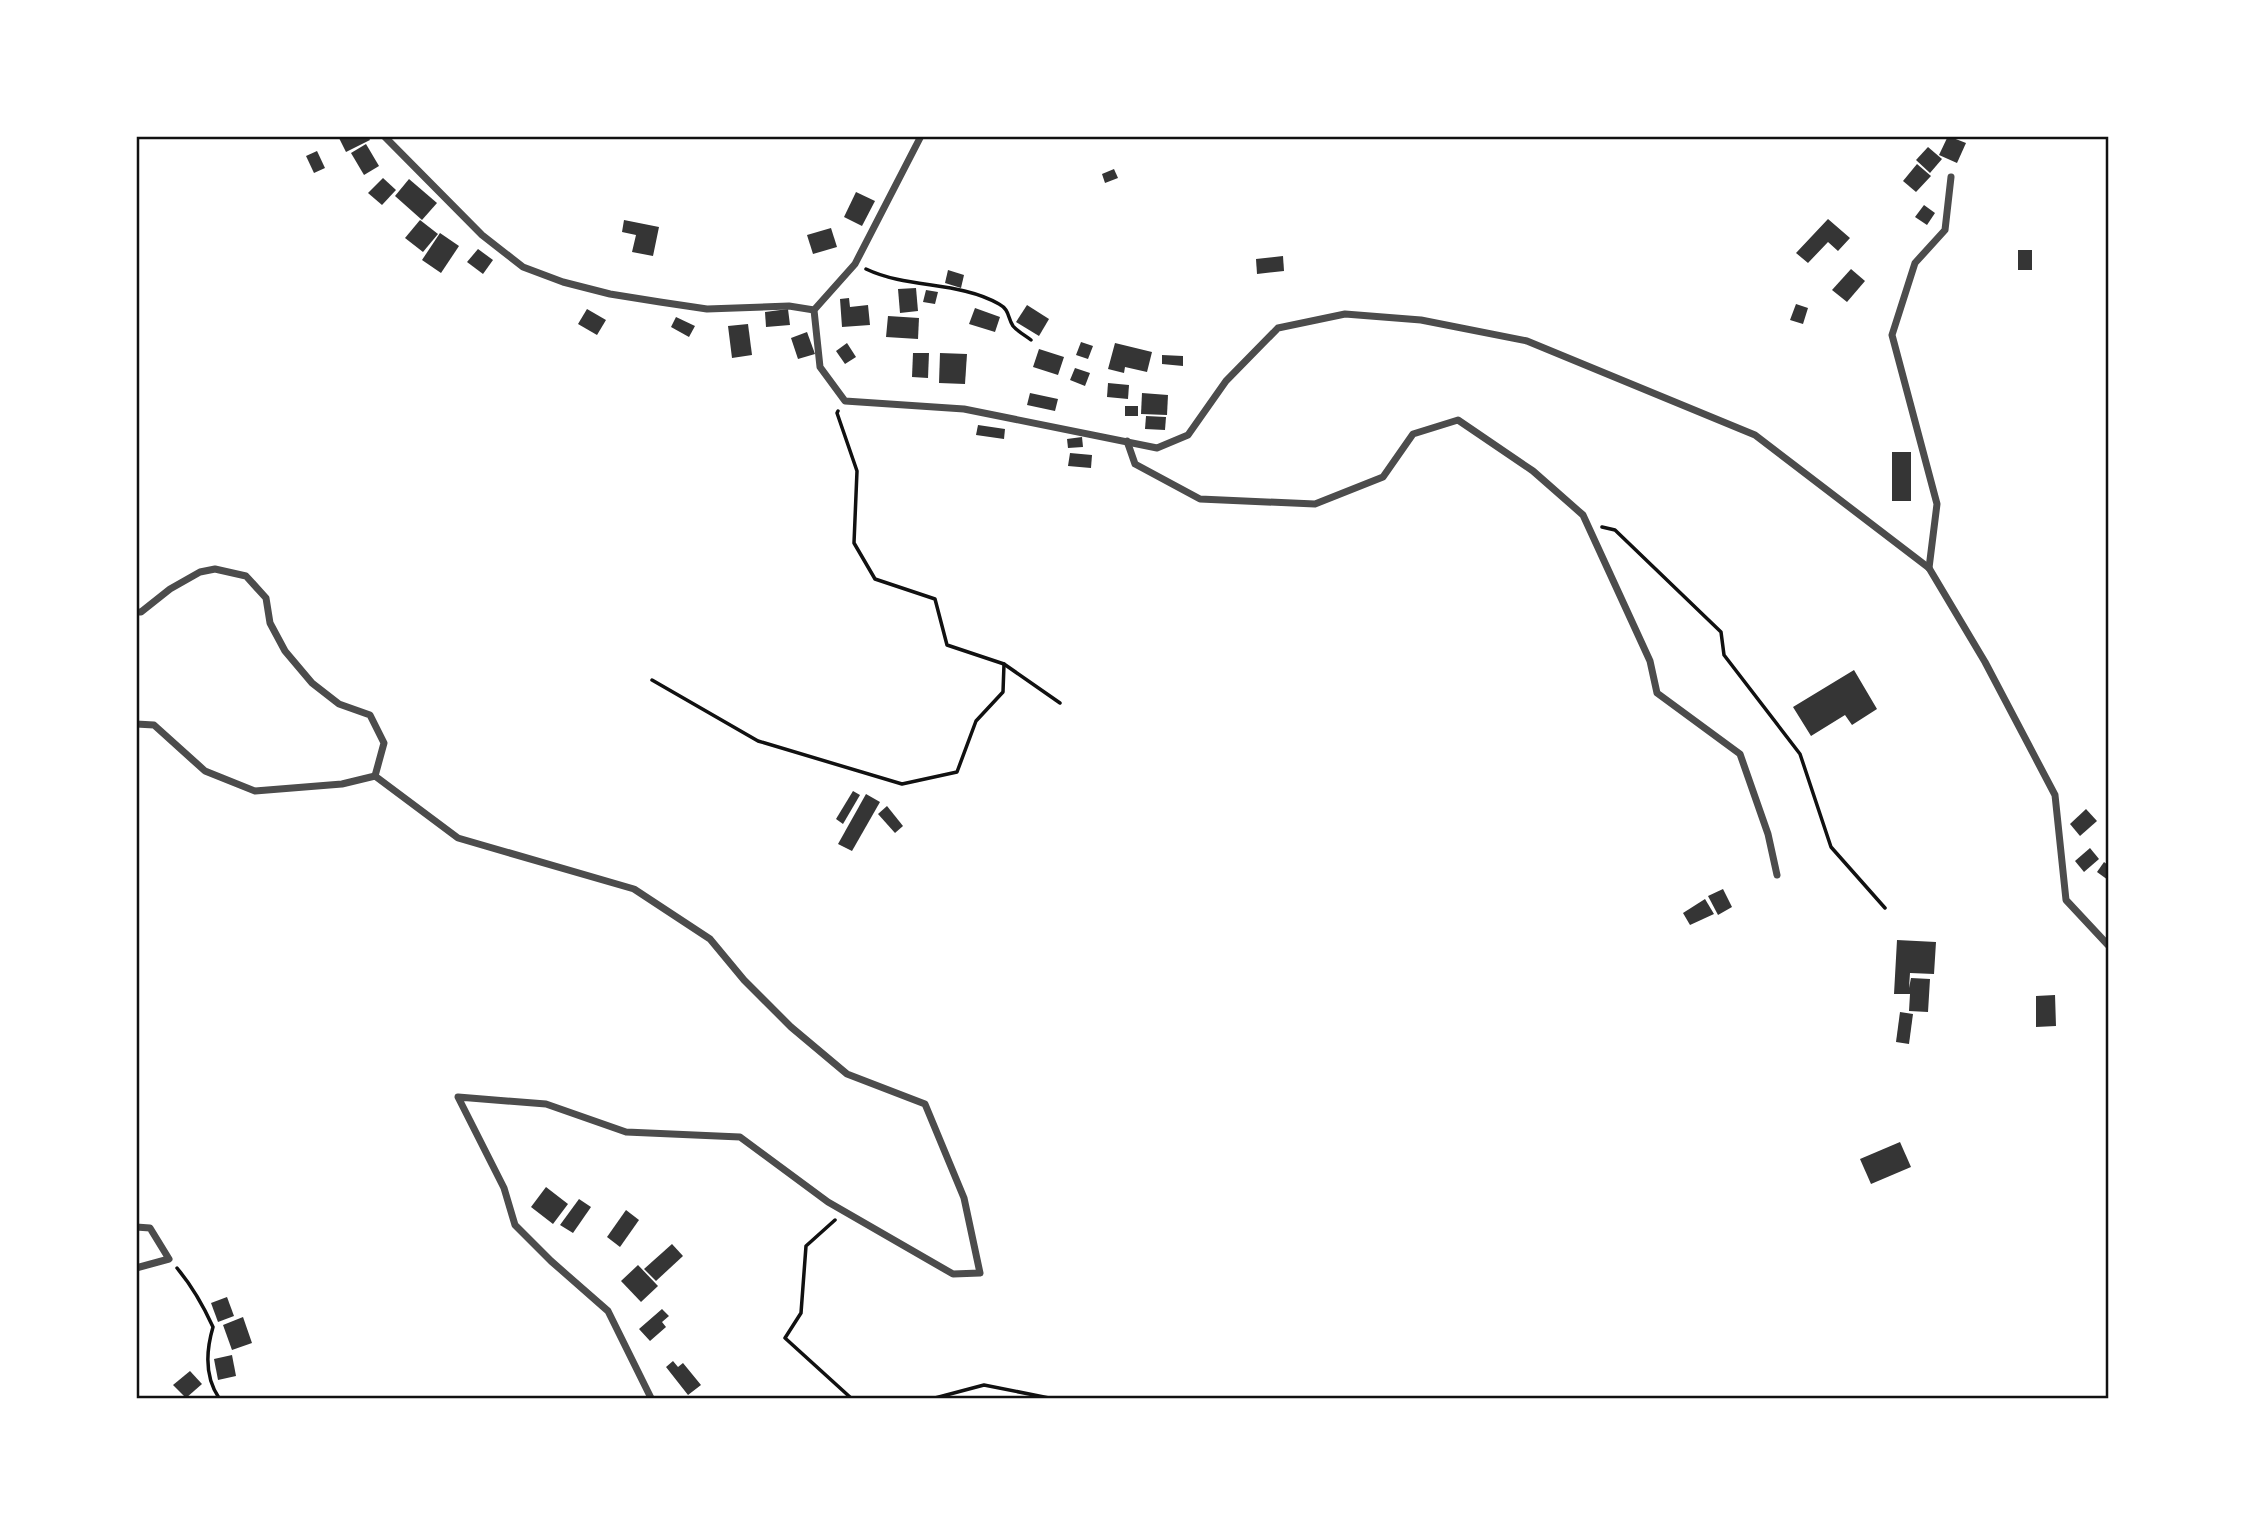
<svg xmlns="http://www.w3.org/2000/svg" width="2245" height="1535" font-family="'Exo 2',sans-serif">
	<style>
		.building { fill: #353535 }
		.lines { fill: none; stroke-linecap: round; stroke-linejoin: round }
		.path { stroke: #111; stroke-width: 3.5 }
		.minor { stroke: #4c4c4c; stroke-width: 7 }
		.neatline { fill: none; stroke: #111; stroke-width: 2.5 }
	</style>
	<rect width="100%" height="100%" fill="#fff"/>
	<g class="building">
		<polygon points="338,136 368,136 370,140 346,152"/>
		<polygon points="1948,136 1966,143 1957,163 1939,155"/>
		<polygon points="366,144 379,166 364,175 351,153"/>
		<polygon points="1928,147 1942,159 1930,173 1916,160"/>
		<polygon points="317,151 325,168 314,173 306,156"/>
		<polygon points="1917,164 1931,176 1916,192 1903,181"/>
		<polygon points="1114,169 1118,178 1105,183 1102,174"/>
		<polygon points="383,178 396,190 382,205 368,193"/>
		<polygon points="409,179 437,203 422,220 395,196"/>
		<polygon points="856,192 875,201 862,226 844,217"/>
		<polygon points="1924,205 1935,213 1927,225 1915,217"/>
		<polygon points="1828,219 1850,238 1838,251 1828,242 1808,263 1796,253"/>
		<polygon points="420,220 438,234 423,252 405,238"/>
		<polygon points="624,220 659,227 653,256 632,252 636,235 622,232"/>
		<polygon points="831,228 837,247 813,254 807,235"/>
		<polygon points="440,233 459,246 441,273 422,260"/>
		<polygon points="478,249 493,260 483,274 467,262"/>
		<rect x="2018" y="250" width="14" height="20"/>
		<polygon points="1283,256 1284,271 1257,274 1256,259"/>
		<polygon points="1851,269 1865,281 1847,302 1832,290"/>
		<polygon points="948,270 964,275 961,288 945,283"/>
		<polygon points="916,288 918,311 900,313 898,289"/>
		<polygon points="926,290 938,292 935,304 923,302"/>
		<polygon points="849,298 850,307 868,305 870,325 842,327 840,299"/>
		<polygon points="1796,304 1808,308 1803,324 1790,320"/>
		<polygon points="1027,305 1049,319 1039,336 1016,322"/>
		<polygon points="975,308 1000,317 995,332 969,324"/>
		<polygon points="587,309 606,320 597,335 578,324"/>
		<polygon points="788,309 790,325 766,327 765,312"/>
		<polygon points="888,316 919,318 918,339 886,337"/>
		<polygon points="676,317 695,326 689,337 671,327"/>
		<polygon points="748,324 752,355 732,358 728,326"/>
		<polygon points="807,332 815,354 798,359 791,338"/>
		<polygon points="1081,342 1093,346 1088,359 1076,355"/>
		<polygon points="847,343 856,357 845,364 836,351"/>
		<polygon points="1115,343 1152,352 1147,372 1125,367 1124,373 1108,369"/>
		<polygon points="1039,349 1064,357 1058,375 1033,367"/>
		<polygon points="913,353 929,353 928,378 912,377"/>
		<polygon points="940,353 967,354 965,384 939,383"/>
		<polygon points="1162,355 1183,356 1183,366 1162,364"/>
		<polygon points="1075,368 1090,373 1085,386 1070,380"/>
		<polygon points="1108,383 1129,385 1128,399 1107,397"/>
		<polygon points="1030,393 1058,399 1055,411 1027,405"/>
		<polygon points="1142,393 1168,395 1167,415 1141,414"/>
		<rect x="1125" y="406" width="13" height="10"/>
		<polygon points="1146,416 1166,417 1165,430 1145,429"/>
		<polygon points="978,425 1005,429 1004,439 976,435"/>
		<polygon points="1082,437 1083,447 1068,448 1067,439"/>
		<rect x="1892" y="452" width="19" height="49"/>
		<polygon points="1070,453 1092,455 1091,468 1068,466"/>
		<polygon points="1854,670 1877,709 1852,725 1845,715 1811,736 1793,707"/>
		<polygon points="853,791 860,795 843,824 836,819"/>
		<polygon points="866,794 880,802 852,851 838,844"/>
		<polygon points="887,806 903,826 895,833 878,814"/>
		<polygon points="2086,809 2097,821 2080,836 2070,824"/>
		<polygon points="2090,848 2099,859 2084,872 2075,861"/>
		<polygon points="2104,862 2108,865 2108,880 2097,872"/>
		<polygon points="1723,889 1732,907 1718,915 1708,896"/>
		<polygon points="1705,899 1714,914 1690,925 1683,913"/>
		<polygon points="1897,940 1936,942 1934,974 1910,973 1909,988 1911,978 1930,979 1928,1012 1909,1011 1910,994 1894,994"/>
		<polygon points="2055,995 2056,1026 2036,1027 2036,996"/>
		<polygon points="1900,1012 1913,1014 1909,1044 1896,1042"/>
		<polygon points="1900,1142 1911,1167 1871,1184 1860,1159"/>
		<polygon points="546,1187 568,1204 553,1224 531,1207"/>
		<polygon points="579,1199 591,1207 573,1233 560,1225"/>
		<polygon points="626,1210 639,1220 620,1247 607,1237"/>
		<polygon points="672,1244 683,1256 656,1281 644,1269"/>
		<polygon points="638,1265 658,1286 641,1302 621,1281"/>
		<polygon points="227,1297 234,1316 218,1322 211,1303"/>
		<polygon points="662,1309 669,1316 662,1322 666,1327 650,1341 639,1329"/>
		<polygon points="243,1317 252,1343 232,1350 223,1325"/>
		<polygon points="232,1355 236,1376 218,1380 214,1359"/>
		<polygon points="673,1361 678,1367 683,1363 701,1385 688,1395 666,1367"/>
		<polygon points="190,1371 202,1384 186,1398 173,1385"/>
	</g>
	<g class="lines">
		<g class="path">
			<path d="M866,269C908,289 959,281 999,304C1010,310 1007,317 1013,326C1017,331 1026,336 1031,340"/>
			<polyline points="838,411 837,413 857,471 854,543 875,579 935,599 947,645 1004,664 1060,703"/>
			<polyline points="1602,527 1615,530 1721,632 1724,655 1800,754 1831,847 1885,908"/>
			<polyline points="652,680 758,741 902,784 957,772 976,721 1003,692 1004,664"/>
			<polyline points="835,1220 806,1246 801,1313 785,1338 851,1398"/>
			<path d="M177,1268C192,1286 203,1305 213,1327C206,1351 204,1376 219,1398"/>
			<polyline points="935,1398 984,1385 1049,1398"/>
		</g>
		<g class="minor">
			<polyline points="384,136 482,235 523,267 563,282 610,294 660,302 707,309 789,306 814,310"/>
			<polyline points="921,136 855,264 814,310 820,367 845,401 964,409 1157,448 1188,435 1226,381 1278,328 1345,314 1421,320 1527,341 1755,435 1929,568 1985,662 2055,795 2066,900 2108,945"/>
			<polyline points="1127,441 1135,464 1200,499 1315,504 1383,477 1413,434 1458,420 1533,471 1583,515 1650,661 1657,693 1740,754 1768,834 1777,875"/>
			<polyline points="1929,568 1937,504 1892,335 1915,263 1945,230 1951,177"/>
			<polyline points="136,612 141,612 170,589 200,572 215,569 246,576 266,598 270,623 285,651 312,683 339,704 370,715 384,743 375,776"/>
			<polyline points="136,724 154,725 205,771 255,791 342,784 375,776"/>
			<polyline points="375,776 458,838 634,889 710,939 744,980 791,1027 847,1074 925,1104 964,1198 980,1273 953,1274 828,1202 740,1137 626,1132 546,1104 458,1097 504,1188 515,1225 551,1261 608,1311 651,1398"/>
			<polyline points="136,1227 150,1228 169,1259 136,1268"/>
		</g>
	</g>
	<rect width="2245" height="1535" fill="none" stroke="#ffffff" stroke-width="276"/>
	<rect x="138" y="138" width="1969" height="1259" class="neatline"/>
</svg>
